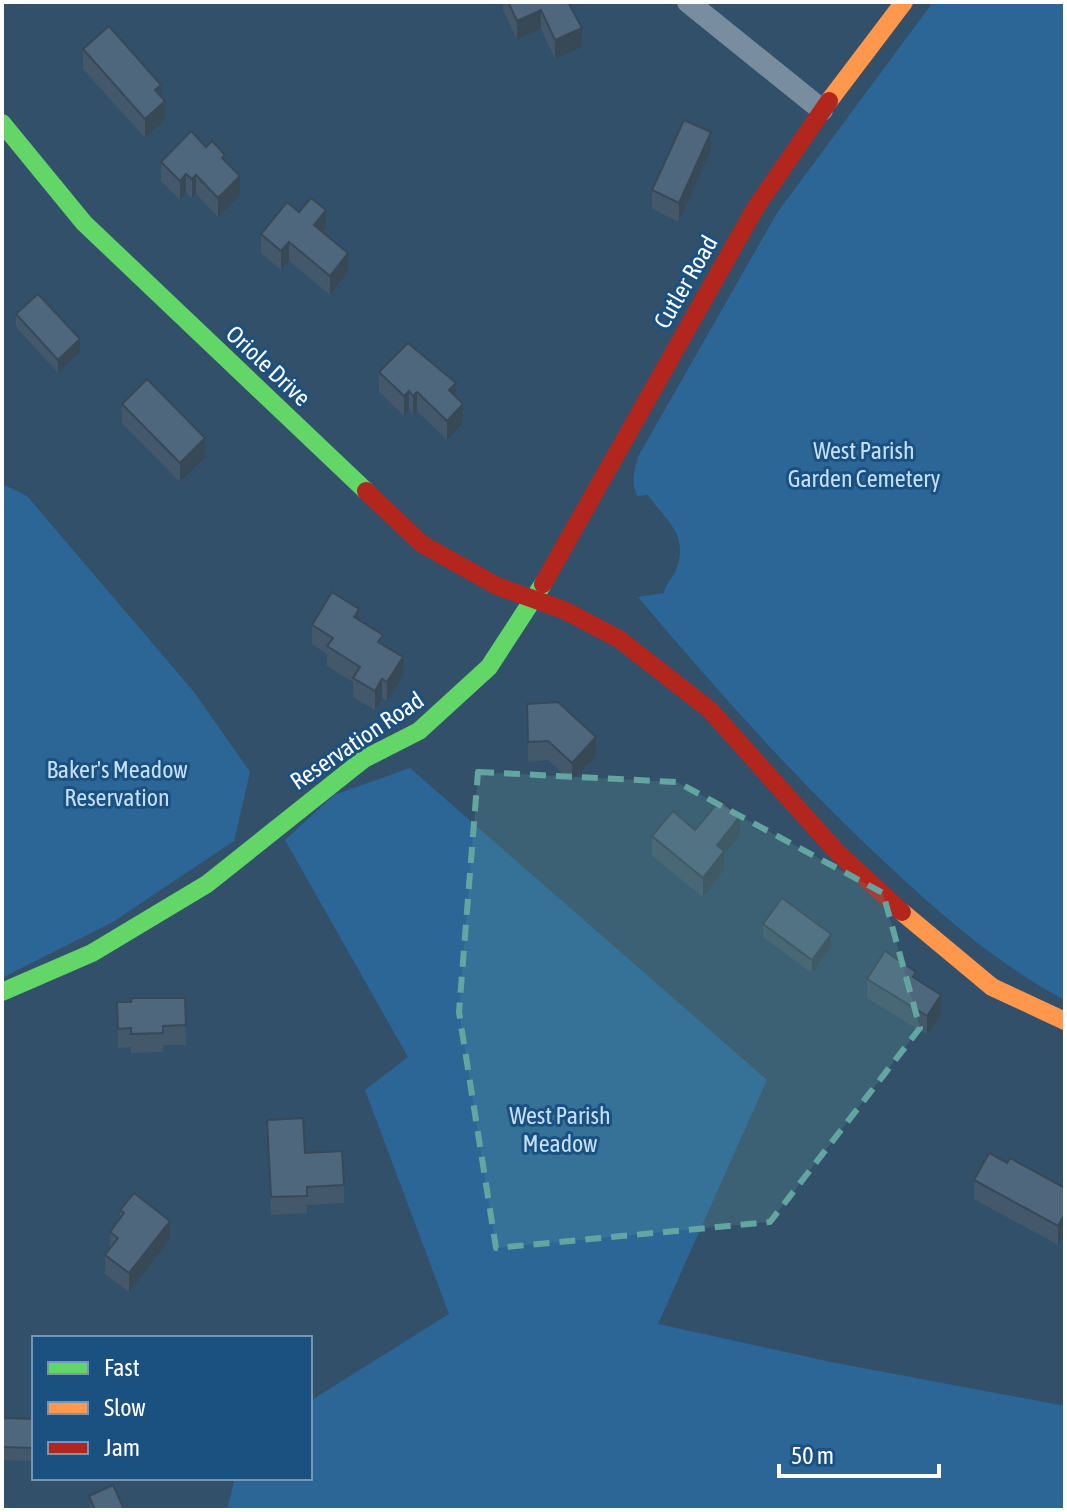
<svg xmlns="http://www.w3.org/2000/svg" width="1067" height="1512" font-family="'Asap Condensed',sans-serif">
	<style>
		.green { fill: #2b6697 }
		.lines { fill: none; stroke-linecap: round; stroke-linejoin: round }
		.street { stroke: #788da0; stroke-width: 22 }
		.fast { stroke: #63d668; stroke-width: 18 }
		.slow { stroke: #ff974d; stroke-width: 18 }
		.jam { stroke: #b3261e; stroke-width: 18 }
		.wall { fill: #43596b }
		.shaded-wall { fill: #374857 }
		.building { fill: #4e677c; stroke: #374857; stroke-width: 2 }
		.marked { fill: #63a6a1; fill-opacity: 0.2; stroke: #63a6a1; stroke-width: 6; stroke-dasharray: 16 10; stroke-linejoin: round }
		.labels { text-anchor: middle; stroke-width: 6; stroke-linejoin: round; paint-order: stroke }
		.street-label { font-size: 24px; fill: #fff; stroke: #1b5181 }
		.park-label { font-size: 24px; fill: #c4e0f8; stroke: #1b5181 }
	</style>
	<rect width="100%" height="100%" fill="#32506a"/>
	<g class="green">
		<path d="M933,2H1065V1000C999,965 946,919 891,868C800,784 718,692 638,597L664,593C666,582 672,580 676,570C690,534 665,520 648,495L637,496C631,482 634,469 639,455L777,213Z"/>
		<polygon points="2,484 27,496 194,692 250,772 234,841 113,922 2,978"/>
		<polygon points="410,768 767,1080 658,1324 831,1362 1065,1406 1065,1510 227,1510 235,1478 310,1478 310,1401 449,1314 365,1090 408,1057 285,840 334,795"/>
	</g>
	<g class="lines">
		<polyline class="street" points="688,2 822,110"/>
		<g class="fast">
			<polyline points="2,123 84,223 366,491"/>
			<polyline points="2,992 92,953 207,884 364,759 419,731 489,667 543,584"/>
		</g>
		<g class="slow">
			<polyline points="829,101 904,2"/>
			<polyline points="902,912 992,987 1065,1021"/>
		</g>
		<g class="jam">
			<polyline points="366,491 422,544 497,586 564,610 619,639 710,710 836,851 902,912"/>
			<polyline points="543,584 756,207 829,101"/>
		</g>
	</g>
	<g class="wall">
		<polygon points="503,2 568,2 582,47 555,59 541,29 517,40 503,10"/>
		<polygon points="83,49 161,96 165,120 145,138 83,69"/>
		<polygon points="206,147 225,162 240,196 218,217 196,194 192,198 186,193 180,200 161,181 161,162"/>
		<polygon points="711,151 679,222 652,209 652,190"/>
		<polygon points="299,212 326,229 324,233 348,272 330,295 289,261 281,270 261,253 261,234"/>
		<polygon points="16,314 80,352 58,373 16,327"/>
		<polygon points="379,372 456,397 463,423 447,440 417,411 413,415 409,410 404,416 379,392"/>
		<polygon points="122,404 205,458 180,482 122,423"/>
		<polygon points="359,620 383,645 403,676 387,701 382,698 375,710 353,697 353,682 327,666 327,654 312,644 312,625"/>
		<polygon points="527,704 596,756 572,782 548,760 528,762"/>
		<polygon points="695,830 740,836 724,855 724,870 703,897 652,856 652,836"/>
		<polygon points="763,924 831,947 812,973 763,937"/>
		<polygon points="867,979 941,1015 927,1035 867,998"/>
		<polygon points="185,998 186,1045 163,1045 163,1052 131,1053 131,1047 118,1048 117,1002"/>
		<polygon points="267,1120 344,1185 344,1203 307,1205 307,1213 271,1215"/>
		<polygon points="974,1180 1065,1188 1058,1245 974,1199"/>
		<polygon points="120,1210 170,1240 129,1292 105,1274 105,1255 110,1249 110,1232 120,1219"/>
		<polygon points="2,1418 34,1419 34,1461 2,1460"/>
		<polygon points="89,1496 124,1510 90,1510"/>
	</g>
	<g class="shaded-wall">
		<polygon points="541,10 541,29 517,40 517,21"/>
		<polygon points="582,28 582,47 555,59 555,40"/>
		<polygon points="161,85 161,104 155,90"/>
		<polygon points="165,101 165,120 145,138 145,119"/>
		<polygon points="711,132 711,151 679,222 679,203"/>
		<polygon points="186,174 186,193 180,200 180,181"/>
		<polygon points="196,175 196,194 192,198 192,179"/>
		<polygon points="240,176 240,196 218,217 218,198"/>
		<polygon points="326,210 326,229 314,244 314,225"/>
		<polygon points="289,242 289,261 281,270 281,251"/>
		<polygon points="348,253 348,272 330,295 330,276"/>
		<polygon points="80,339 80,352 58,373 58,360"/>
		<polygon points="456,383 456,402 449,390"/>
		<polygon points="409,391 409,410 404,416 404,396"/>
		<polygon points="417,392 417,411 413,415 413,396"/>
		<polygon points="463,404 463,423 447,440 447,421"/>
		<polygon points="205,438 205,458 180,482 180,463"/>
		<polygon points="359,609 359,628 354,617"/>
		<polygon points="403,657 403,676 387,701 387,682"/>
		<polygon points="382,679 382,698 375,710 375,691"/>
		<polygon points="596,737 596,756 572,782 572,763"/>
		<polygon points="740,816 740,836 724,855 724,870 703,897 703,878 717,845"/>
		<polygon points="831,934 831,947 812,973 812,960"/>
		<polygon points="941,995 941,1015 927,1035 927,1016"/>
		<polygon points="1065,1214 1065,1233 1058,1245 1058,1226"/>
		<polygon points="170,1221 170,1240 129,1292 129,1273"/>
	</g>
	<g class="building">
		<polygon points="508,2 568,2 582,28 555,40 541,10 517,21"/>
		<polygon points="109,26 161,85 155,90 165,101 145,119 83,49"/>
		<polygon points="684,120 711,132 679,203 652,190"/>
		<polygon points="191,131 206,147 212,141 225,155 222,158 240,176 218,198 196,175 192,179 186,174 180,181 161,162"/>
		<polygon points="311,198 326,210 314,225 348,253 330,276 289,242 281,251 261,234 287,202 299,212"/>
		<polygon points="38,294 80,339 58,360 16,314"/>
		<polygon points="408,343 456,383 449,390 463,404 447,421 417,392 413,396 409,391 404,396 379,372"/>
		<polygon points="147,379 205,438 180,463 122,404"/>
		<polygon points="332,592 359,609 354,617 383,635 378,642 403,657 387,682 382,679 375,691 353,678 360,667 327,646 333,638 312,625"/>
		<polygon points="558,702 596,737 572,763 548,741 528,742 527,704"/>
		<polygon points="720,800 740,816 717,845 724,851 703,878 652,836 673,811 695,830"/>
		<polygon points="782,898 831,934 812,960 763,924"/>
		<polygon points="885,951 916,972 913,977 941,995 927,1016 867,979"/>
		<polygon points="132,998 185,998 186,1025 163,1026 163,1033 131,1034 131,1028 118,1029 117,1002 131,1002"/>
		<polygon points="303,1118 305,1153 342,1151 344,1185 307,1187 307,1196 271,1197 267,1120"/>
		<polygon points="989,1153 1007,1163 1010,1158 1065,1188 1065,1214 1058,1226 974,1180"/>
		<polygon points="134,1193 170,1221 129,1273 105,1255 118,1238 110,1232 124,1213 120,1210"/>
		<polygon points="2,1418 34,1419 34,1448 2,1447"/>
		<polygon points="113,1485 124,1509 95,1510 89,1496"/>
	</g>
	<path class="marked" d="M478,772L677,782L883,893L920,1028L770,1222L496,1248L459,1012Z"/>
	<g class="labels">
		<g class="street-label">
			<text transform="translate(686 282) rotate(-60)" y="8">Cutler Road</text>
			<text transform="translate(268 366) rotate(43)" y="8">Oriole Drive</text>
			<text transform="translate(357 741) rotate(-34)" y="8">Reservation Road</text>
		</g>
		<g class="park-label">
			<text x="864" y="459">West Parish<tspan x="864" dy="28">Garden Cemetery</tspan></text>
			<text x="117" y="778">Baker's Meadow<tspan x="117" dy="28">Reservation</tspan></text>
			<text x="560" y="1124">West Parish<tspan x="560" dy="28">Meadow</tspan></text>
		</g>
	</g>
	<rect width="1067" height="1512" fill="none" stroke="#ffffff" stroke-width="8"/>
	<rect x="32" y="1336" width="280" height="144" fill="#1b5181" stroke="#7697b3" stroke-width="2"/>
	<rect x="48" y="1362" width="40" height="12" fill="#63d668" stroke="#7697b3" stroke-width="2"/>
	<text x="104" y="1376" font-size="24" fill="#ffffff">Fast</text>
	<rect x="48" y="1402" width="40" height="12" fill="#ff974d" stroke="#7697b3" stroke-width="2"/>
	<text x="104" y="1416" font-size="24" fill="#ffffff">Slow</text>
	<rect x="48" y="1442" width="40" height="12" fill="#b3261e" stroke="#7697b3" stroke-width="2"/>
	<text x="104" y="1456" font-size="24" fill="#ffffff">Jam</text>
	<path d="M779 1464v12h160v-12" fill="none" stroke="#ffffff" stroke-width="4"/>
	<text x="791" y="1464" font-size="24" fill="#ffffff" stroke="#1b5181" stroke-width="6" paint-order="stroke">50 m</text>
</svg>
